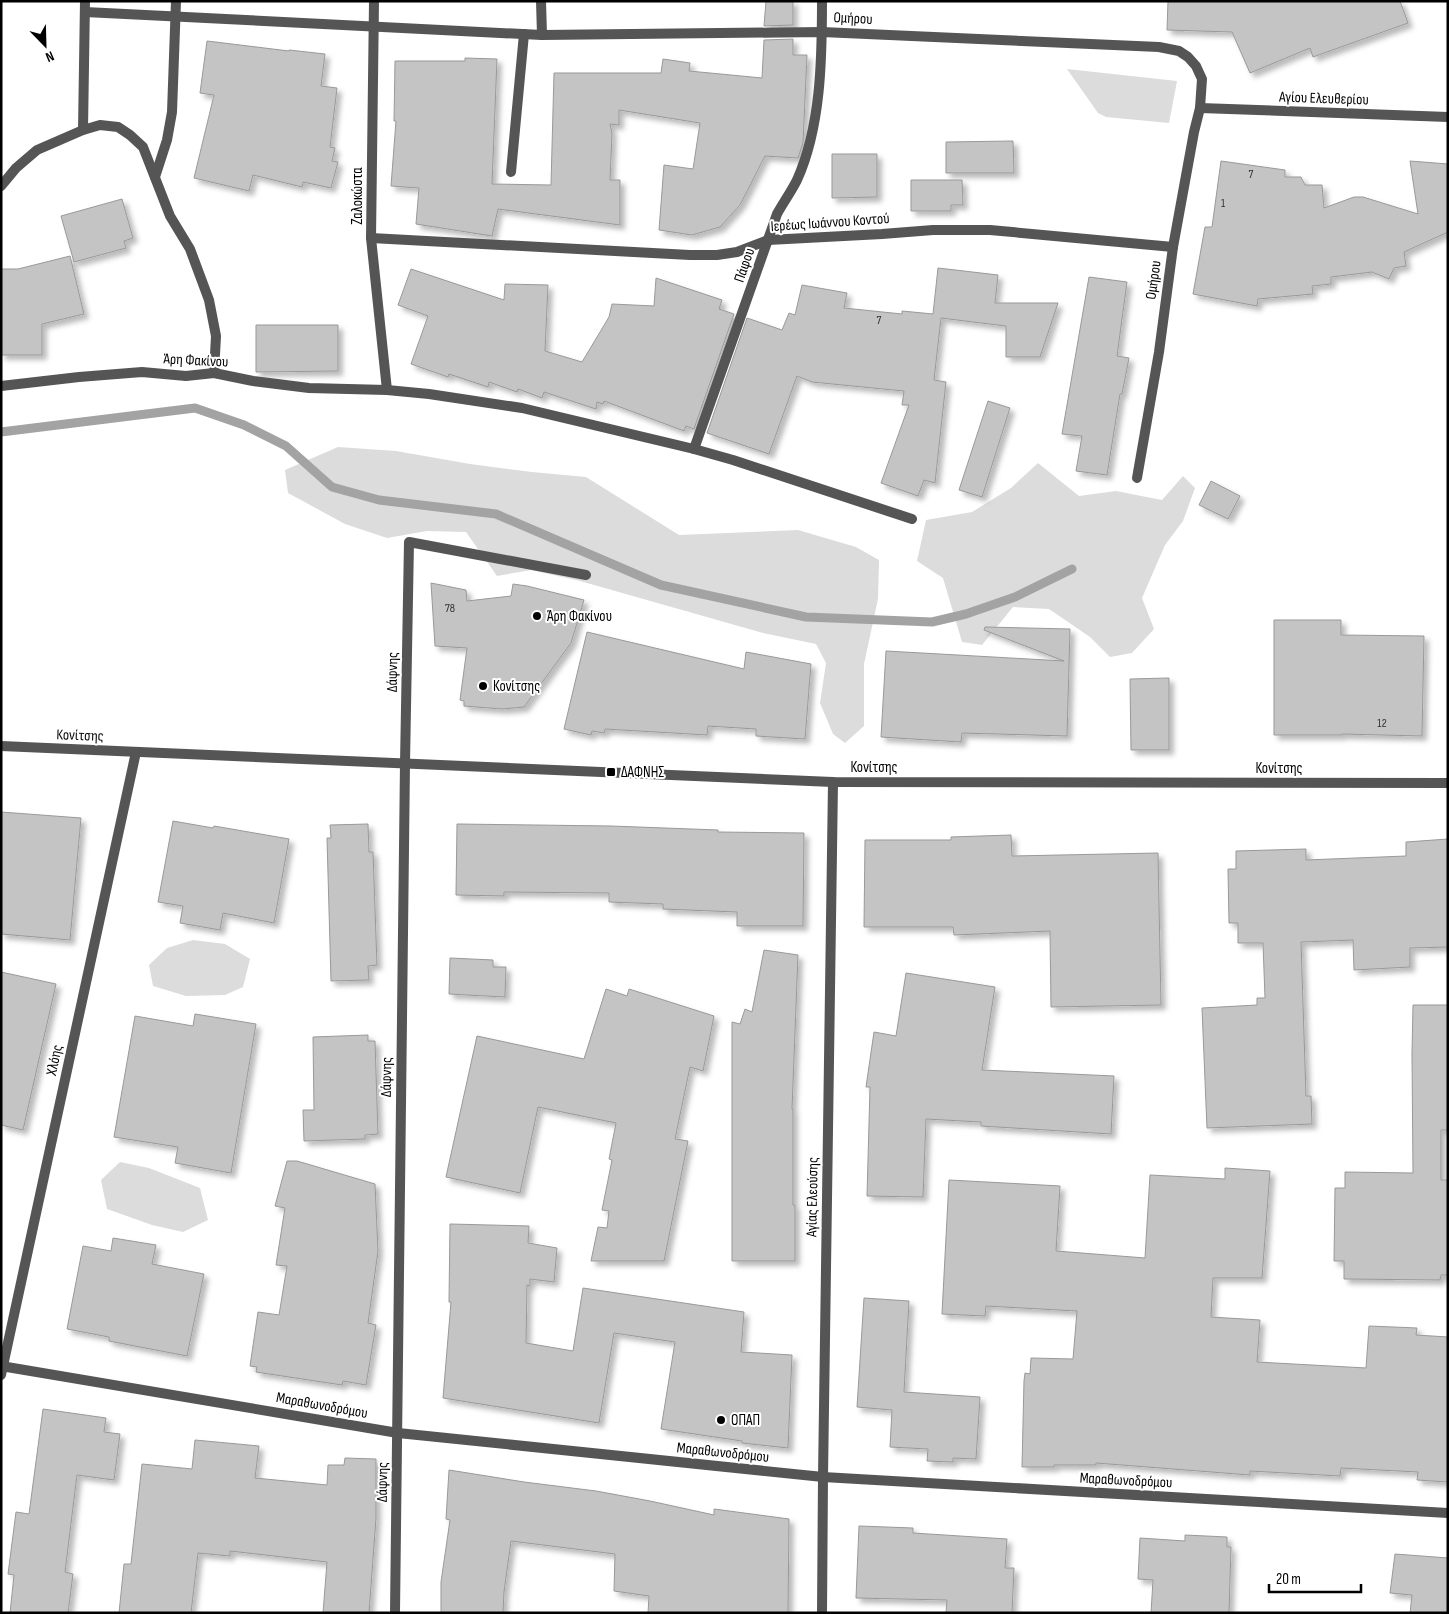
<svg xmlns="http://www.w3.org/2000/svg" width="1449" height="1614" font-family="'Sofia Sans Condensed',sans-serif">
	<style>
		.green { fill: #dcdcdc }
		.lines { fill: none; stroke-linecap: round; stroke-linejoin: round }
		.stream { stroke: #a3a3a3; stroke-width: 9 }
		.building { fill: #c4c4c4; stroke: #999; filter: url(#shadow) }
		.street { stroke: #555; stroke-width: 10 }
		.poi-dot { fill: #000; stroke: #fff; stroke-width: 2 }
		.labels { text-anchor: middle; stroke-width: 4; stroke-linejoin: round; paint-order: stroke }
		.number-label { font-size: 12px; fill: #313131 }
		.street-label { font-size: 15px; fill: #000; stroke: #fff }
		.poi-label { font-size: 15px; fill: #000; stroke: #fff; text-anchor: start }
	</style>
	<defs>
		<filter id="shadow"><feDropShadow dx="4.5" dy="4.5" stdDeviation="2.5" flood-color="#0004"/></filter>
	</defs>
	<rect width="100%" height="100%" fill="#fff"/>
	<g class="green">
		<polygon points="1067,69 1177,81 1169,123 1106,117 1098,113"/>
		<polygon points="338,447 396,451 470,464 532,472 586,477 679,535 798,530 856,547 879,560 878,599 864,664 864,726 845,743 833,734 820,703 826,663 816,644 763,633 580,581 531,570 497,576 466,532 427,531 387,538 345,524 288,493 285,470"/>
		<polygon points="1038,463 1079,496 1116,491 1162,500 1183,476 1195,488 1183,521 1165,545 1142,598 1154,629 1132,653 1110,657 1090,637 1049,609 1013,607 982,645 962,642 943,578 917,561 926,520 972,512 1011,488"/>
		<polygon points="193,940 225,944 250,959 243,987 225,995 186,996 153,986 149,965 167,948"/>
		<polygon points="120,1162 149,1168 200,1188 208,1220 183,1232 152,1225 107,1209 101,1180"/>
	</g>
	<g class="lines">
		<polyline class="stream" points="1,432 195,408 244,425 286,446 332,487 379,500 496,514 661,585 806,617 932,622 966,614 1015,597 1072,569"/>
	</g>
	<g class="building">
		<polygon points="766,1 793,1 793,25 764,26"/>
		<polygon points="1168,1 1400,1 1408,23 1313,57 1310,48 1250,73 1232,32 1167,30"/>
		<polygon points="793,39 793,55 807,55 803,143 798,158 765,156 740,205 720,227 692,235 659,230 664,165 693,169 700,123 619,110 619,125 610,124 612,133 610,180 620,180 620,225 498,209 492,236 416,224 419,188 391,186 396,121 394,121 395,61 465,61 465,58 497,59 492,184 551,185 554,73 661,73 663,59 690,63 689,71 762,78 764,40"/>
		<polygon points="207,41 289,51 289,50 325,54 321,86 337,88 330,147 335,148 332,161 338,162 331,188 303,182 302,187 253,175 249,191 194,178 214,95 200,93"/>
		<polygon points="1013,141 1014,173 946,173 946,142"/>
		<polygon points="832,154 877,154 877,197 832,198"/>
		<polygon points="1221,161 1285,170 1285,177 1301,177 1305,185 1322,185 1324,208 1354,197 1363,197 1418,214 1410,161 1448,164 1448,232 1404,252 1406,266 1394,268 1389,279 1372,272 1331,277 1331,284 1312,286 1313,294 1258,299 1257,306 1193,294 1205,227 1212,227"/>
		<polygon points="911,180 962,180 963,205 951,205 951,211 911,211"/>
		<polygon points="122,199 133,238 124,241 126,248 74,262 61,216"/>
		<polygon points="70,256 84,314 42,324 42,355 1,355 1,269 18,269"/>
		<polygon points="938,268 998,275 995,303 1058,303 1040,357 1006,357 1006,326 941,318 934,380 946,382 935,483 924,480 918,496 881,483 909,405 902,405 904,391 812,382 797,376 769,454 707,433 747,318 782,330 789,313 795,315 802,285 847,293 844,308 902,314 902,311 933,314"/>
		<polygon points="411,269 504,300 505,284 548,285 545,351 582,362 609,317 612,304 654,306 656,278 722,300 719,309 734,314 694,429 686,426 684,431 604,401 603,404 597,402 596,409 544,392 542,398 518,389 517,392 489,382 488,387 449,374 448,377 411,364 428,316 398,305"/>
		<polygon points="1089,277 1127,282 1117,356 1129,358 1122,394 1120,394 1107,475 1076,471 1082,436 1062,434"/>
		<polygon points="256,325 338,325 338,371 256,372"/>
		<polygon points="988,401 1010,408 982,497 959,490"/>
		<polygon points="1211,481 1240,496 1228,519 1199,505"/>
		<polygon points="431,583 466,590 467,601 511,596 513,584 527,586 584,600 571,643 524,707 502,709 464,706 464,701 460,700 467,648 435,646"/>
		<polygon points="1274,620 1341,620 1341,635 1424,636 1422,736 1342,734 1342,735 1274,735"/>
		<polygon points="985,627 1070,629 1067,736 962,733 961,742 881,737 886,651 1064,661 984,630"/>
		<polygon points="587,632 744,669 746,652 811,664 805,739 756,736 756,729 708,726 707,735 605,729 604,733 592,731 591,735 564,729"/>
		<polygon points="1169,678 1169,750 1131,750 1130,679"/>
		<polygon points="1,812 81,818 70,940 1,934"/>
		<polygon points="173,821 213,828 214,826 289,839 274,923 223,913 220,930 180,923 183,906 158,902"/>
		<polygon points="368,824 369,852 373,852 377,965 368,966 369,980 331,981 327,838 331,838 330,825"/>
		<polygon points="457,824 611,826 718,830 718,832 804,833 803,926 737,926 737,912 663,909 663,904 609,902 609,893 504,892 504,896 456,895"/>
		<polygon points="1011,835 1012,856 1158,853 1161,1005 1051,1007 1050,931 954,935 953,927 864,927 865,840 951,840 951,837"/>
		<polygon points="1448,839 1448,947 1410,948 1410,967 1354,970 1353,940 1301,942 1306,1096 1311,1096 1312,1124 1207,1128 1202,1008 1257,1005 1257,998 1265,998 1263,943 1238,943 1238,923 1229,923 1228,869 1236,869 1236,851 1306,849 1306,860 1406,856 1406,842"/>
		<polygon points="764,950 798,955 792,1109 793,1109 793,1205 795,1205 795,1261 732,1261 732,1022 740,1024 745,1009 752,1012"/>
		<polygon points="450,958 493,960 493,967 506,967 505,997 449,994"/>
		<polygon points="1,972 56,984 23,1130 1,1125"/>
		<polygon points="906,973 995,987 982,1070 1114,1076 1111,1134 981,1126 981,1122 926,1119 923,1197 867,1196 870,1087 866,1087 874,1032 896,1036"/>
		<polygon points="606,989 627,996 629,989 714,1016 703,1071 690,1067 675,1139 688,1141 664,1261 591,1261 598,1227 607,1228 609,1211 602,1210 612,1160 609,1159 616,1123 538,1107 520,1193 446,1177 477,1036 584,1059"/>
		<polygon points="1413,1005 1448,1005 1448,1130 1441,1130 1441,1180 1448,1180 1448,1275 1441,1275 1440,1280 1344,1279 1344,1261 1334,1261 1335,1188 1345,1188 1345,1172 1413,1173 1412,1054"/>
		<polygon points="195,1014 256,1024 231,1173 175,1163 178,1147 114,1137 135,1016 193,1026"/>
		<polygon points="368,1035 368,1041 375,1041 378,1134 365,1135 365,1139 304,1141 303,1110 314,1110 313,1037"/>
		<polygon points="287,1161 297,1161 375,1184 378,1251 368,1323 376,1325 366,1385 343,1381 342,1385 256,1372 257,1367 250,1366 258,1312 279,1315 287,1266 276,1265 285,1208 275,1206"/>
		<polygon points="1225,1168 1270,1171 1262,1278 1213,1278 1211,1317 1260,1320 1257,1362 1366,1368 1369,1326 1417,1328 1416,1335 1448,1337 1448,1482 1417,1480 1418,1472 1341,1468 1340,1476 1250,1471 1250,1475 1096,1463 1096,1465 1054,1465 1054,1467 1022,1467 1024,1381 1025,1373 1030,1374 1031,1358 1073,1359 1077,1311 986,1306 985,1316 942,1314 949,1180 1060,1186 1056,1251 1145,1258 1150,1175 1225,1179"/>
		<polygon points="450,1224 529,1226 528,1243 557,1248 554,1282 530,1279 530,1286 527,1285 526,1343 573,1351 583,1288 744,1312 741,1352 792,1355 788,1448 742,1443 742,1441 661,1429 675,1342 614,1333 599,1423 443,1398 451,1302 449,1302"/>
		<polygon points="113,1238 156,1245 152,1264 204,1274 187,1356 109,1341 109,1337 67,1329 83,1246 111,1251"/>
		<polygon points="864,1298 909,1301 904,1392 980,1397 976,1459 953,1458 953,1462 927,1461 928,1449 890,1447 892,1410 857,1407"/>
		<polygon points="43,1409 106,1418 104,1432 120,1434 114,1480 77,1475 65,1572 73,1574 68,1613 10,1613 14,1575 8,1574 16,1512 29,1514"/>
		<polygon points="195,1440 259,1446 255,1478 327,1485 328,1465 344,1465 345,1458 376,1459 376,1518 369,1613 323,1613 327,1562 230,1551 230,1556 198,1553 191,1613 119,1613 124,1564 131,1564 142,1464 192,1469"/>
		<polygon points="449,1470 524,1482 596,1491 650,1501 714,1515 714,1509 789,1519 788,1613 648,1613 649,1596 614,1591 615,1554 511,1541 504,1592 503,1613 441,1613 441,1582 450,1520 446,1519"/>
		<polygon points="859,1526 913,1528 913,1533 1007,1539 1005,1568 1014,1568 1012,1613 946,1613 947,1600 856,1598"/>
		<polygon points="1185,1535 1227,1537 1227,1547 1231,1547 1229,1613 1151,1613 1153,1580 1138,1579 1140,1538 1185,1541"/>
		<polygon points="1395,1554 1448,1558 1448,1613 1410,1613 1412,1595 1390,1593"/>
	</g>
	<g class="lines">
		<g class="street">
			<polyline points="374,1 371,238 387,390"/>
			<polyline points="541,1 542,35"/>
			<polyline points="85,12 542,35 822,32 1159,47 1179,51 1188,57 1196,66 1202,79 1200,108 1194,132 1173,247 1159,352 1137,478"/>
			<polyline points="1200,108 1448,117"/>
			<polyline points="83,130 85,1"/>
			<polyline points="511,172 524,34"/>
			<polyline points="155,177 167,140 172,112 176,1"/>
			<polyline points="1,186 16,168 37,150 83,130 100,125 118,127 130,135 143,147 170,216 190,249 209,300 216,336 214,373"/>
			<polyline points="371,238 690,255 717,255 737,252 768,240 882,234 933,230 990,230 1173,247"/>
			<polyline points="1,386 79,377 142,372 186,376 214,373 253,381 309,388 387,390 429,394 522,408 694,449 733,460 912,519"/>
			<path d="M694,449L777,214C783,203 791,192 797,180C821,127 822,59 822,1"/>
			<polyline points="1,746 833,782 1448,783"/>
			<polyline points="1,1366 398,1433 823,1477 1448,1513"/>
			<polyline points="1,1375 136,752"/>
			<polyline points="395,1613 405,763 409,542 586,575"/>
			<polyline points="822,1613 823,1477 833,782"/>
		</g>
	</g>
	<g class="poi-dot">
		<circle cx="537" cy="616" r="5"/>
		<circle cx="483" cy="686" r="5"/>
		<rect x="606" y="767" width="10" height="10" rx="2.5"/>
		<circle cx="721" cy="1420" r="5"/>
	</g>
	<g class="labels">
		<g class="number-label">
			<text x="1251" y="178">7</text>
			<text x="1223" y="207">1</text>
			<text x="879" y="324">7</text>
			<text x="450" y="612">78</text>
			<text x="1382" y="727">12</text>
		</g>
		<g class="street-label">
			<text transform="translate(853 18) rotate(3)" y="5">Ομήρου</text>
			<text transform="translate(1324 98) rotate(2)" y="5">Αγίου Ελευθερίου</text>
			<text transform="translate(357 196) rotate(-90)" y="5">Ζαλοκώστα</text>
			<text transform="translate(830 222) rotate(-4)" y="5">Ιερέως Ιωάννου Κοντού</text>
			<text transform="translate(744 265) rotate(-71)" y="5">Πάφου</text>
			<text transform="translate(1153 280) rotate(-82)" y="5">Ομήρου</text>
			<text transform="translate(196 360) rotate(3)" y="5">Άρη Φακίνου</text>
			<text transform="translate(392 672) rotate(-89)" y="5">Δάφνης</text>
			<text transform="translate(80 735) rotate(2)" y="5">Κονίτσης</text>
			<text x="874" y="772">Κονίτσης</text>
			<text x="1279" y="773">Κονίτσης</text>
			<text transform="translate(54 1060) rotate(-78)" y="5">Χλόης</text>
			<text transform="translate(386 1077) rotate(-89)" y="5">Δάφνης</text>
			<text transform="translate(812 1197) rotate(-89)" y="5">Αγίας Ελεούσης</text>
			<text transform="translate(322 1405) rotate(10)" y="5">Μαραθωνοδρόμου</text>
			<text transform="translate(723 1452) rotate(6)" y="5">Μαραθωνοδρόμου</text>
			<text transform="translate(1126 1480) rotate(3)" y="5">Μαραθωνοδρόμου</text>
			<text transform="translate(382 1482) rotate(-89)" y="5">Δάφνης</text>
		</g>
		<g class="poi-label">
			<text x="547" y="621">Άρη Φακίνου</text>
			<text x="493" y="691">Κονίτσης</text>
			<text x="621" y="777">ΔΑΦΝΗΣ</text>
			<text x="731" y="1425">ΟΠΑΠ</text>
		</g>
	</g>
	<rect width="1449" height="1614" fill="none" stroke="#000000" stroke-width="5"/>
	<g transform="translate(45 45) rotate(157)" stroke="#ffffff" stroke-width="4" paint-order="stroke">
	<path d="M0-4L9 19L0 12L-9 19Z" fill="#000000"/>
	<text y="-8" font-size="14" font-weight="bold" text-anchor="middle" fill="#000000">N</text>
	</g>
	<path d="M1269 1584v8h92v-8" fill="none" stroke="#000000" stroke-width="2.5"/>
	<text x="1276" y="1584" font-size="15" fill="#000000" stroke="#ffffff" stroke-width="4" paint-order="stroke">20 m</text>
</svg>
